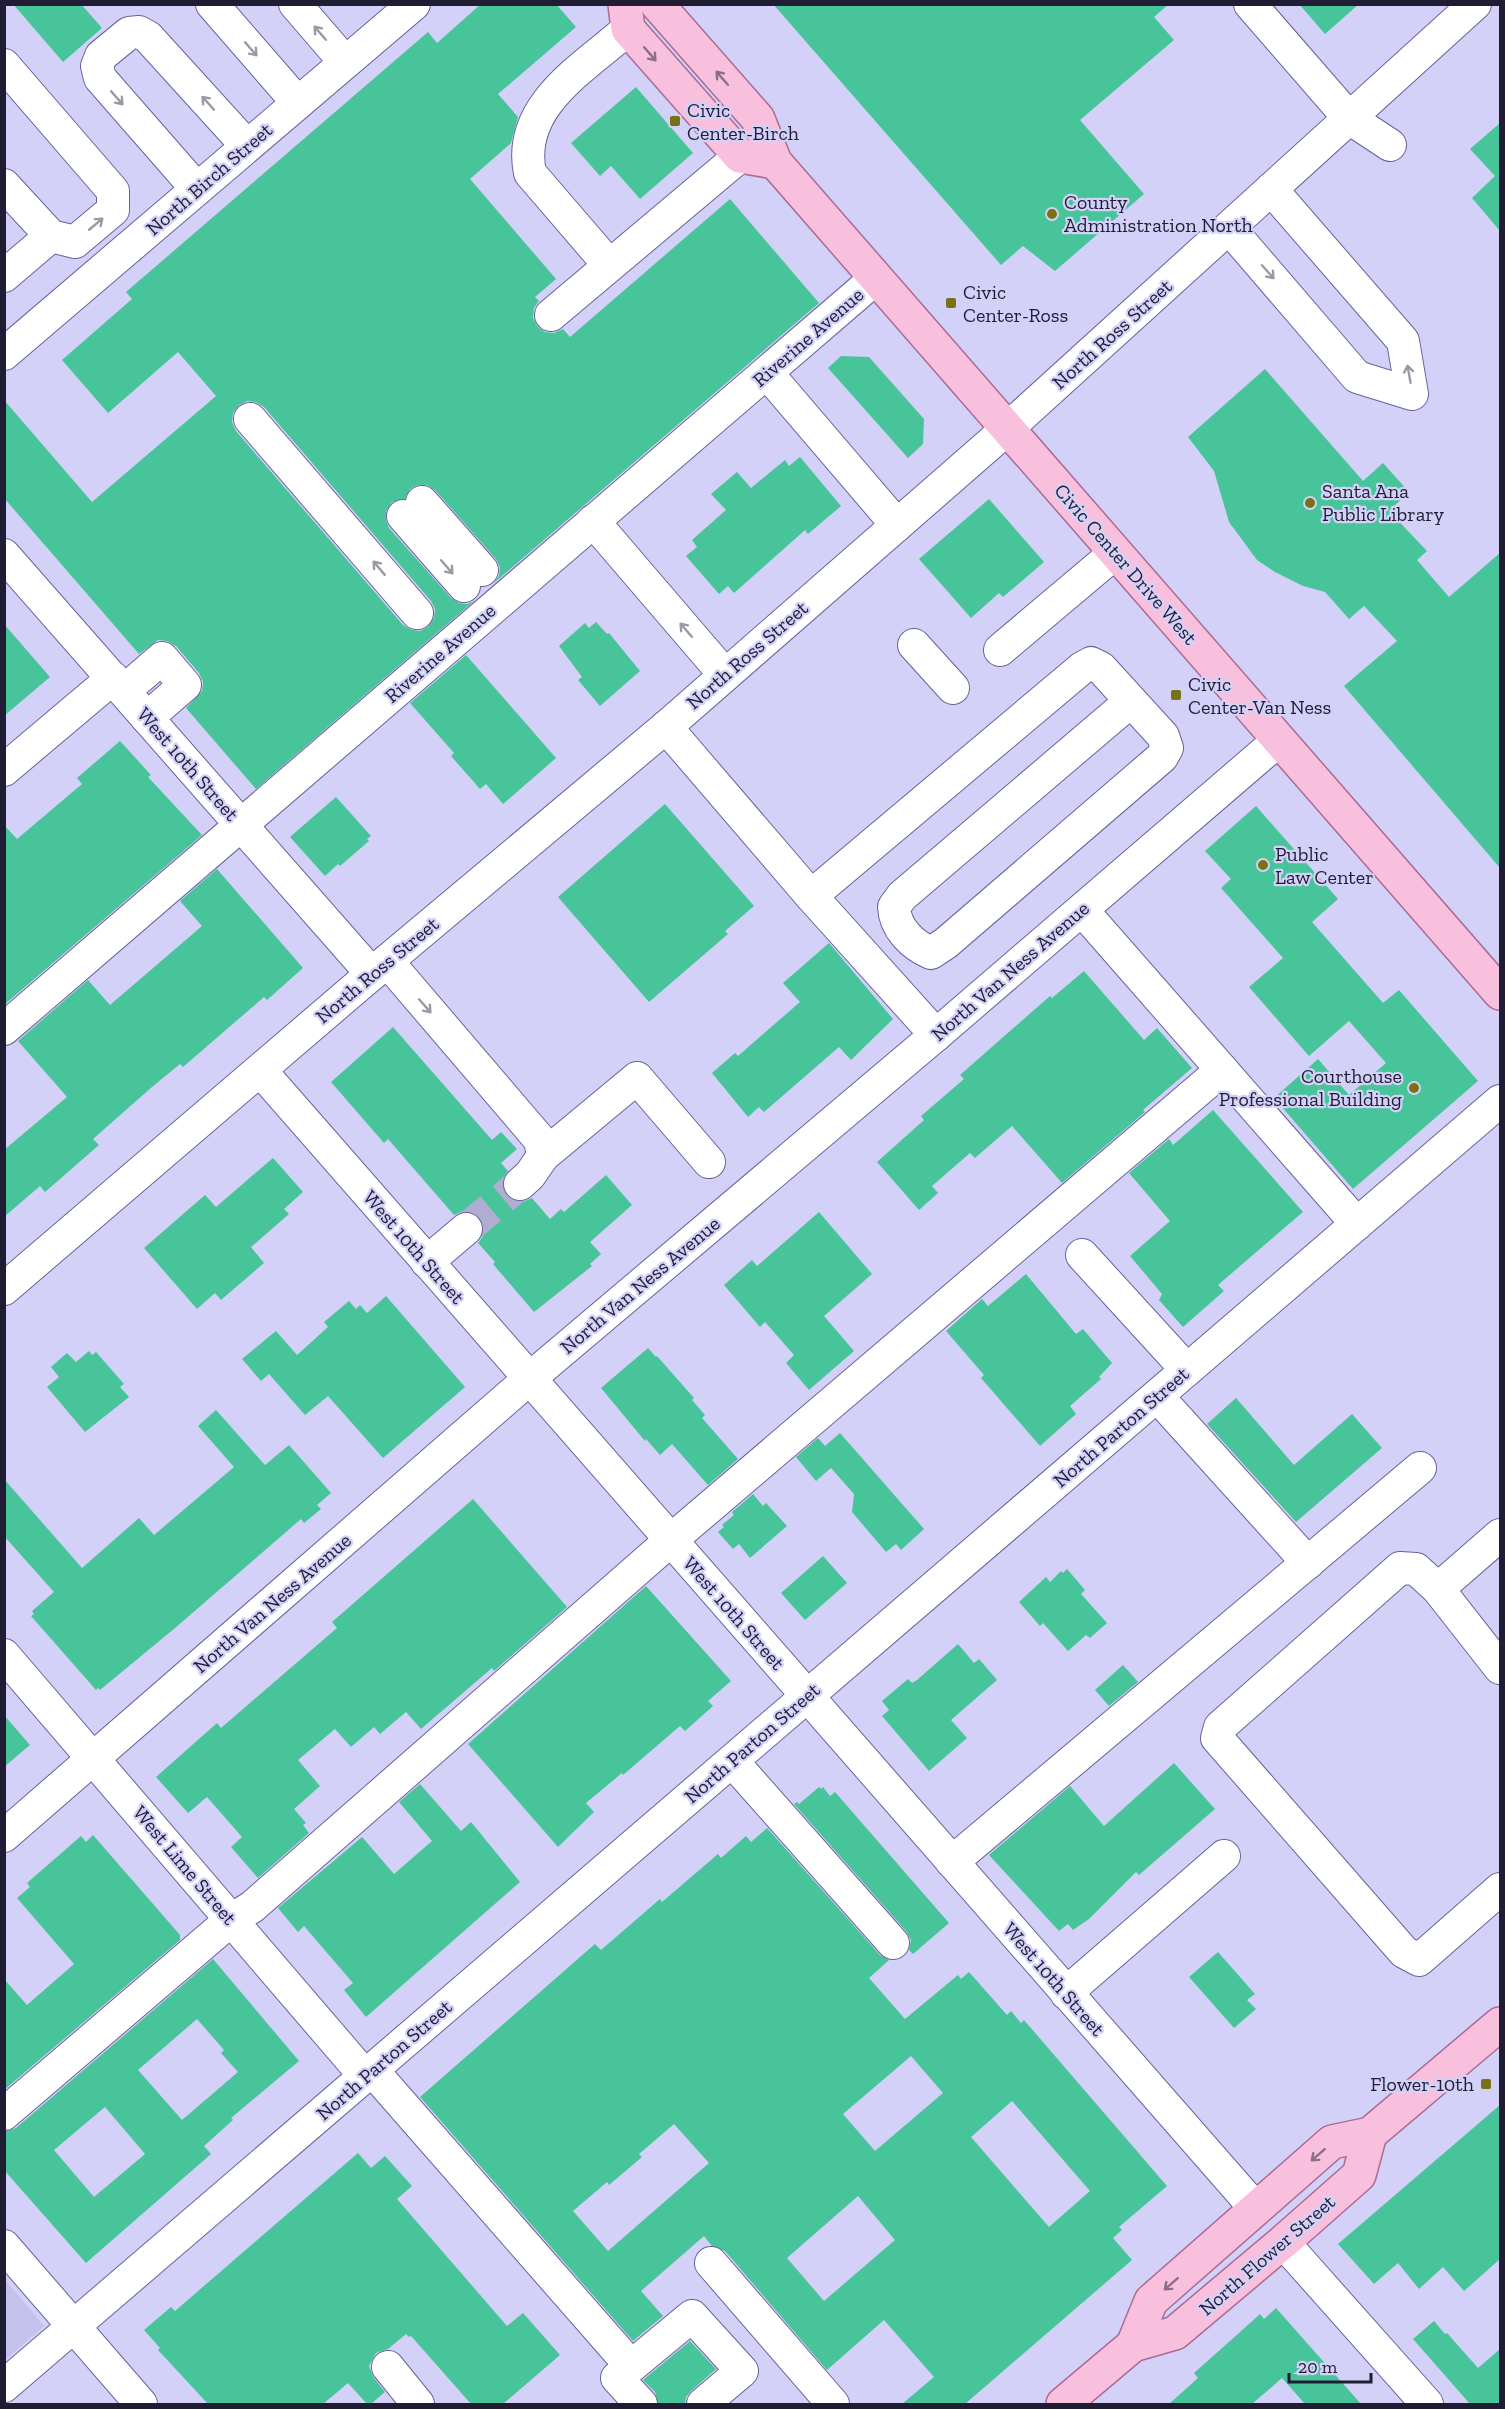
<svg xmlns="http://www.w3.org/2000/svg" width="1505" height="2409" font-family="'Zilla Slab',serif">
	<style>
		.built { fill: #c4c2ec }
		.building { fill: #48c49b; fill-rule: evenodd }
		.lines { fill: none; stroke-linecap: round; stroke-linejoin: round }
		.minor-tunnel { stroke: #afadd1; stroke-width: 32; stroke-dasharray: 32 16; stroke-linecap: butt }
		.minor-casing { stroke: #68629b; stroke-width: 34 }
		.major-casing { stroke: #aa6b94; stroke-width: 36 }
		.minor { stroke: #fff; stroke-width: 32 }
		.major { stroke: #f9c0de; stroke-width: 33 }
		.oneway { stroke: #9a99a4 }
		.oneway2 { stroke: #8c6e89 }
		.poi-dot { fill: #767215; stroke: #d3d1f8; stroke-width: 2 }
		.labels { text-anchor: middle; stroke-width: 4.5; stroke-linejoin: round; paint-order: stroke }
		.poi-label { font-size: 20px; fill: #1f1c34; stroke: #d3d1f8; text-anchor: start }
		.street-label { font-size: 20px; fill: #1f1c34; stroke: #d3d1f8 }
	</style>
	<rect width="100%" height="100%" fill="#d3d1f8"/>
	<polygon class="built" points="5,2280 44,2326 5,2360 4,2360"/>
	<g class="building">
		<polygon points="13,4 81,4 102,28 63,62"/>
		<path d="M481,4H556L576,27L498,94L518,117L511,143L470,179L556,279L535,297L539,301L534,308L533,318L538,327L545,332L554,333L563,329L570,337L730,199L819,303L494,583L499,576L500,567L496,559L435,490L427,485H418L410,489L405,499L392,502L386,511V520L389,528L451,598L459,603L467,604L474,601L256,789L186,708L202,691L203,682L199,673L176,646L167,641L158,640L139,654L4,498V400L92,502L216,396L178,352L108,413L62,360L132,299L126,292L428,32L437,43ZM247,401L256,402L264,407L431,601L435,609L434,618L428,627L420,631L412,630L403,625L236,431L232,422L233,413L239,405Z"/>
		<polygon points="773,4 1169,4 1154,17 1174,40 1080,120 1144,194 1055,271 1023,246 1001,265"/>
		<polygon points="1299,4 1359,4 1325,34"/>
		<polygon points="636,87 693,153 640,199 611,166 600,176 571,143"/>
		<polygon points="1500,123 1500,231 1472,198 1495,176 1470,149"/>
		<polygon points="841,356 869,357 924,419 923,444 908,458 828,368"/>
		<polygon points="1265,369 1363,481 1383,463 1409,492 1389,511 1427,551 1417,560 1449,597 1500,553 1500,868 1344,686 1397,641 1364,606 1349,619 1325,592 1303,586 1275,572 1257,560 1229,522 1214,471 1188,437"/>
		<polygon points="800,457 841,506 808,534 805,530 734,593 728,586 719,594 686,556 697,547 692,540 726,510 711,494 737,472 751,488 785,460 789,466"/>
		<polygon points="989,499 1044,562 1003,597 999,593 971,618 919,559"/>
		<polygon points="596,622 607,634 609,633 640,671 600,706 578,680 582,677 559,646 585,623 589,628"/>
		<polygon points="4,624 50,677 4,716"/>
		<polygon points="466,655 556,758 503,804 486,784 480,789 451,756 454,753 410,703"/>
		<polygon points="120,741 151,775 148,777 202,835 4,1005 4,825 17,839 82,784 77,778"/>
		<polygon points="336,797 371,836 367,839 369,841 340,866 338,864 325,876 290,837"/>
		<polygon points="665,804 754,906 725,931 728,934 649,1002 558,897"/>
		<polygon points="1256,806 1338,899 1312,922 1383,1003 1399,990 1478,1081 1353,1189 1274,1098 1318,1059 1349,1095 1386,1063 1349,1021 1309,1056 1249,987 1283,958 1221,888 1231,879 1205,851"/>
		<polygon points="217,869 303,968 267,1000 264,997 183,1067 180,1064 152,1087 93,1139 99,1145 45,1192 40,1186 4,1217 4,1150 67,1097 18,1041 88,980 110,1005 202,926 180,901"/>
		<polygon points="829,943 893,1019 851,1060 839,1047 764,1112 759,1107 748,1117 712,1073 735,1053 738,1056 800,1002 783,983"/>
		<polygon points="1084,971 1144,1040 1157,1028 1192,1068 1143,1110 1145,1112 1062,1183 1012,1126 975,1158 970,1153 932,1186 938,1193 919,1210 877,1162 924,1120 921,1116 964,1079 960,1075 1050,996 1052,998"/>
		<polygon points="393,1027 492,1140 501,1132 517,1149 501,1163 508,1171 503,1178 502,1187 507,1196 515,1201 523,1202 532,1198 550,1219 561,1209 564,1212 606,1175 632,1205 590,1242 601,1254 590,1264 592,1266 534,1312 493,1264 495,1262 478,1243 483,1236 484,1226 479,1217 473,1212 463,1211 454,1215 388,1139 384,1143 331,1082"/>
		<polygon points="1213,1110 1303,1212 1218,1285 1224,1291 1183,1327 1159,1300 1162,1294 1130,1256 1170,1221 1129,1173 1169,1139 1173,1145"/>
		<polygon points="273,1158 303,1192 284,1209 289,1214 251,1247 264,1263 221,1300 215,1293 197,1309 144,1248 205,1195 216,1207"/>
		<polygon points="819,1212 872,1274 824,1316 854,1351 809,1390 786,1363 794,1355 765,1322 760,1327 724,1285 752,1260 757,1266"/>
		<polygon points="1026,1274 1076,1334 1083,1329 1112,1363 1099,1377 1101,1379 1070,1406 1076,1414 1040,1446 981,1378 984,1375 946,1331 982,1299 988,1306"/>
		<polygon points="386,1296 465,1387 383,1458 328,1396 305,1415 269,1374 261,1381 242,1359 276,1331 297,1355 328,1327 324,1322 349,1301 356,1309 360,1305 367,1313"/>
		<polygon points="648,1348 656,1357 657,1356 694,1398 692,1400 705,1415 702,1418 738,1459 708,1485 672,1444 660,1455 646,1439 645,1441 601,1388"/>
		<polygon points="89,1351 92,1355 96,1352 124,1384 120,1387 129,1397 85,1432 47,1387 59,1377 51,1367 67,1353 76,1362"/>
		<polygon points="1236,1398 1294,1465 1352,1414 1382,1448 1296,1522 1207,1424"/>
		<polygon points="216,1410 265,1465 289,1445 331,1493 317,1505 321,1509 304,1523 301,1519 175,1628 100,1690 98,1688 96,1690 31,1616 34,1614 32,1611 54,1592 4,1536 4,1479 82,1568 139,1518 154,1535 234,1467 198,1426"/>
		<polygon points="840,1433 924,1529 901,1550 896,1544 886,1552 852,1512 854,1494 831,1468 816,1481 796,1457 818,1438 825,1446"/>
		<polygon points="753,1494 763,1506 766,1503 787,1526 750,1558 739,1544 733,1549 718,1532 724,1527 722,1525 734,1515 732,1512"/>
		<polygon points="473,1499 567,1607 494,1671 492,1668 421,1729 406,1712 380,1734 374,1727 351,1747 335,1729 298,1760 320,1786 294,1809 306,1823 303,1825 309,1833 258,1878 231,1847 242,1837 207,1797 188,1813 156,1777 217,1723 221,1728 337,1628 332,1622"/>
		<polygon points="823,1556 847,1583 805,1620 781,1593"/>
		<polygon points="1067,1569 1085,1590 1081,1594 1107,1623 1090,1638 1086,1635 1068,1651 1043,1623 1040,1626 1019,1602 1046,1577 1050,1582 1061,1571 1063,1573"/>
		<polygon points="646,1586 731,1681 708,1701 713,1706 685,1731 680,1726 623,1775 622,1773 586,1803 594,1812 558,1847 468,1744"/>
		<polygon points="958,1644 974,1663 979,1659 997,1680 951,1720 967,1738 929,1771 882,1716 889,1710 882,1701 908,1679 912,1683 917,1680"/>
		<polygon points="1123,1665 1138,1682 1109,1706 1095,1690"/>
		<polygon points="4,1715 30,1745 4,1767"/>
		<polygon points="1174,1763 1215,1809 1139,1875 1136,1872 1089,1919 1073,1930 1068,1924 1059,1931 989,1855 1070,1786 1104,1826"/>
		<polygon points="420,1784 461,1831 471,1822 520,1882 366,2017 344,1990 353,1983 304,1926 298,1932 278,1908 362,1837 394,1874 432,1841 399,1802"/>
		<polygon points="819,1787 821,1789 823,1787 830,1796 835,1792 949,1923 913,1954 909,1950 911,1940 906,1931 794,1804 797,1802 799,1804"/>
		<path d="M767,1828L880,1955L889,1960L869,1978L905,2019L958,1975L961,1979L969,1972L1007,2015L1011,2011L1021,2023L1024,2020L1167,2186L1119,2227L1122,2230L1113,2238L1132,2260L965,2404H902L934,2377L884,2320L827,2370L725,2251L712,2246L704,2236L641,2291L663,2316L633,2341L420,2097L595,1944L601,1950L660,1899L662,1902L718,1854L721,1858L746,1836L751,1842ZM911,2056L943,2093L875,2151L843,2114ZM1012,2101L1090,2191L1049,2227L971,2137ZM674,2124L709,2163L608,2251L573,2211L607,2182L609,2185L642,2157L639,2154ZM858,2196L895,2240L824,2301L787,2258Z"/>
		<polygon points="93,1835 180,1935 180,1940 4,2090 4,1979 27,2005 74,1964 17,1898 30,1887 27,1883 81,1836 86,1842"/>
		<polygon points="1218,1952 1255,1994 1247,2000 1256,2009 1234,2028 1189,1977"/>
		<path d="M213,1959L299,2061L231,2118L233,2120L204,2146L211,2154L86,2263L4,2170V2132L16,2128ZM197,2019L224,2050L221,2053L238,2072L182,2120L138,2070ZM105,2107L145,2154L94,2197L54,2150Z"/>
		<polygon points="1500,2105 1500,2259 1464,2291 1443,2267 1419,2289 1398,2263 1374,2284 1338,2244"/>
		<polygon points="358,2153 371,2168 385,2156 412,2186 397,2199 507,2326 523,2313 560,2355 503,2404 471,2404 411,2336 409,2337 406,2334 388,2349 376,2353 369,2366 374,2378 385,2392 371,2404 367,2404 348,2383 323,2404 208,2404 158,2350 160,2348 144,2330 171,2307 175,2311"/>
		<polygon points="1276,2308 1361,2404 1305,2404 1282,2378 1252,2404 1169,2404 1198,2378 1194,2373 1239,2333 1260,2314 1264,2319"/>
		<polygon points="1434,2321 1445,2334 1447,2333 1478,2368 1500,2349 1500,2404 1470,2404 1413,2339"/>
		<polygon points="690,2341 716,2369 691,2391 686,2397 685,2404 658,2404 655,2392 643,2380"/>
	</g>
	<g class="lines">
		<polyline class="minor-tunnel" points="466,1229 520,1184"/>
		<defs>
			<g id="minor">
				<polyline points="212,4 298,103"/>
				<polyline points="295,4 345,62"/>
				<polyline points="1250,4 1349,118 1390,145"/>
				<polyline points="4,65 113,191 113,210 75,242 51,236 4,185"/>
				<polyline points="197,189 100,78 97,66 101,56 129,33 139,32 148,37 247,146"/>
				<polyline points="1229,228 1357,377 1412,394 1403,341 1271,189"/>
				<path d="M609,265L530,173C516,106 584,68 628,29"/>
				<polyline points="4,276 51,236"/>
				<polyline points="551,315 740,156"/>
				<polyline points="4,354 414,4"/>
				<polyline points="767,373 897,525"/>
				<polyline points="250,419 417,613"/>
				<polyline points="422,502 482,570"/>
				<polyline points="403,516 464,586"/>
				<polyline points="593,521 725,675"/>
				<polyline points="4,555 372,974"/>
				<polyline points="914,645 953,688"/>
				<polyline points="1000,650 1115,553"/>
				<polyline points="124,691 162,658 185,685 147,718"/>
				<polyline points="666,727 811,896 936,1035"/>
				<polyline points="4,770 113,678"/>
				<path d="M811,896L1082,668L1091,663L1101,668L1163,736L1167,748L1162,757L946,943L931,953C912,945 895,928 894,907L902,896L1131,701"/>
				<polyline points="1082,910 1357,1224"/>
				<polyline points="387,961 540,1140 543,1156 530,1175 520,1184"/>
				<polyline points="4,1029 875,279"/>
				<polyline points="260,1070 1256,2209"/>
				<polyline points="543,1156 637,1078 709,1162"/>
				<polyline points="1082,1255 1187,1370"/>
				<polyline points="427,1262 466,1229"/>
				<polyline points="4,1289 387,961 666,727 1007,429 1475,4"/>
				<polyline points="1157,1396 1308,1563"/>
				<polyline points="1500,1535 1438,1589 1416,1569 1400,1568 1220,1727 1217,1738 1404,1952 1419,1960 1500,1889"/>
				<polyline points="1438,1589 1500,1668"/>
				<polyline points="4,1655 365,2076"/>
				<polyline points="732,1761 893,1943"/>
				<polyline points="4,1836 529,1379 936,1035 1279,740"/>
				<polyline points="952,1862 1420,1468"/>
				<polyline points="1066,1993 1224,1856"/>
				<polyline points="372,2070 631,2366"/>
				<polyline points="4,2114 231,1920 252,1907 671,1540 1222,1070"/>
				<polyline points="1283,2242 1427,2404"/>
				<polyline points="4,2246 141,2404"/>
				<polyline points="711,2263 833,2404"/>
				<polyline points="388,2367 418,2404"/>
				<polyline points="4,2386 1500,1101"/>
				<polyline points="641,2404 617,2378 692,2316 742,2371 703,2404"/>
			</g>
			<g id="major">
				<polyline points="625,4 628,29 740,156 775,162"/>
				<polyline points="657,4 758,119 775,162 1500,993"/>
				<polyline points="1133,2345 1151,2301 1332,2142 1370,2134 1500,2024"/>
				<polyline points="1063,2404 1133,2345 1175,2333 1283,2242 1359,2175 1370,2134"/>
			</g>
		</defs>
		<use href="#minor" class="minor-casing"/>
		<use href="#major" class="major-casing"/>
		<use href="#minor" class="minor"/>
		<use href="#major" class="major"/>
	</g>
	<defs><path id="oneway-shaft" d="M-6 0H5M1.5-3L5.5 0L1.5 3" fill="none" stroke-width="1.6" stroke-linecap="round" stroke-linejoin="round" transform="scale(1.5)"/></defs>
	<g class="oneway">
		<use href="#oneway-shaft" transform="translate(320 33) rotate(-131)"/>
		<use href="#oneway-shaft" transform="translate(251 49) rotate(49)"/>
		<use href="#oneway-shaft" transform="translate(117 98) rotate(49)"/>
		<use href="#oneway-shaft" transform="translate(208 103) rotate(-132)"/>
		<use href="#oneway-shaft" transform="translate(96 224) rotate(-40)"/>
		<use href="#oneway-shaft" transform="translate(1268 272) rotate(48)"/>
		<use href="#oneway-shaft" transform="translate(1409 374) rotate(-100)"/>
		<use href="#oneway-shaft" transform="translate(447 567) rotate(49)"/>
		<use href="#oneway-shaft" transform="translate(379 568) rotate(-130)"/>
		<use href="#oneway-shaft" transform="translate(686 630) rotate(-131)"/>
		<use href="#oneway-shaft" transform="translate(425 1006) rotate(49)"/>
	</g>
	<g class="oneway2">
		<use href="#oneway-shaft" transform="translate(650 54) rotate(49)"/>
		<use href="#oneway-shaft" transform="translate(722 78) rotate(-131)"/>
		<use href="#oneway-shaft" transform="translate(1318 2155) rotate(139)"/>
		<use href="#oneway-shaft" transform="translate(1171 2284) rotate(139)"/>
	</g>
	<g class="poi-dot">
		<rect x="669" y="115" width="12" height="12" rx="3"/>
		<circle cx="1052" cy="214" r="6"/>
		<rect x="945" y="297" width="12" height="12" rx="3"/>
		<circle cx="1310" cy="503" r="6"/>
		<rect x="1170" y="689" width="12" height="12" rx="3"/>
		<circle cx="1263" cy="865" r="6"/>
		<circle cx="1414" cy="1088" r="6"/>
		<rect x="1480" y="2078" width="12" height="12" rx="3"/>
	</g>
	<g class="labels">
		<g class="poi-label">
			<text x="687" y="117">Civic<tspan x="687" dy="23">Center-Birch</tspan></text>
			<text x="1064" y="209">County<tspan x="1064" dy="23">Administration North</tspan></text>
			<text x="963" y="299">Civic<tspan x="963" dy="23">Center-Ross</tspan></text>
			<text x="1322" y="498">Santa Ana<tspan x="1322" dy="23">Public Library</tspan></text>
			<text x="1188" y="691">Civic<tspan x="1188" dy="23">Center-Van Ness</tspan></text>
			<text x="1275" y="861">Public<tspan x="1275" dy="23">Law Center</tspan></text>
			<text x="1402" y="1083" text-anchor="end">Courthouse<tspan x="1402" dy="23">Professional Building</tspan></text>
			<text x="1474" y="2091" text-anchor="end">Flower-10th</text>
		</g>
		<g class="street-label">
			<text transform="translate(209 179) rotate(-41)" y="7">North Birch Street</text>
			<text transform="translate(1112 334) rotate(-42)" y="7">North Ross Street</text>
			<text transform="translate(808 337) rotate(-41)" y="7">Riverine Avenue</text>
			<text transform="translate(1126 564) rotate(49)" y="7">Civic Center Drive West</text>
			<text transform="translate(440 653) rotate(-41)" y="7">Riverine Avenue</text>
			<text transform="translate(747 655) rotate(-41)" y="7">North Ross Street</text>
			<text transform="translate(188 764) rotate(49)" y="7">West 10th Street</text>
			<text transform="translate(377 970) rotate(-40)" y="7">North Ross Street</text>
			<text transform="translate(1010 971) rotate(-41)" y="7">North Van Ness Avenue</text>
			<text transform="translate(414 1247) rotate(49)" y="7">West 10th Street</text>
			<text transform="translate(640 1285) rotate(-40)" y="7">North Van Ness Avenue</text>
			<text transform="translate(1121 1427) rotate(-41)" y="7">North Parton Street</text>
			<text transform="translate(272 1603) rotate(-41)" y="7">North Van Ness Avenue</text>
			<text transform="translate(734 1613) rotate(49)" y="7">West 10th Street</text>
			<text transform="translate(752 1743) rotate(-41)" y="7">North Parton Street</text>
			<text transform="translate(185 1865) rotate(50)" y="7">West Lime Street</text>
			<text transform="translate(1054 1979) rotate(49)" y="7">West 10th Street</text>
			<text transform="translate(384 2060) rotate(-41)" y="7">North Parton Street</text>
			<text transform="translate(1267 2255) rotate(-41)" y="7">North Flower Street</text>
		</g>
	</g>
	<rect width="1505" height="2409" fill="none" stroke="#1f1c34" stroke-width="12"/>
	<path d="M1289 2373v9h82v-9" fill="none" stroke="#1f1c34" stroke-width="3"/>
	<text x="1298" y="2373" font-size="18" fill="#1f1c34" stroke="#d3d1f8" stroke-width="4.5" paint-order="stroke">20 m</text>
</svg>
